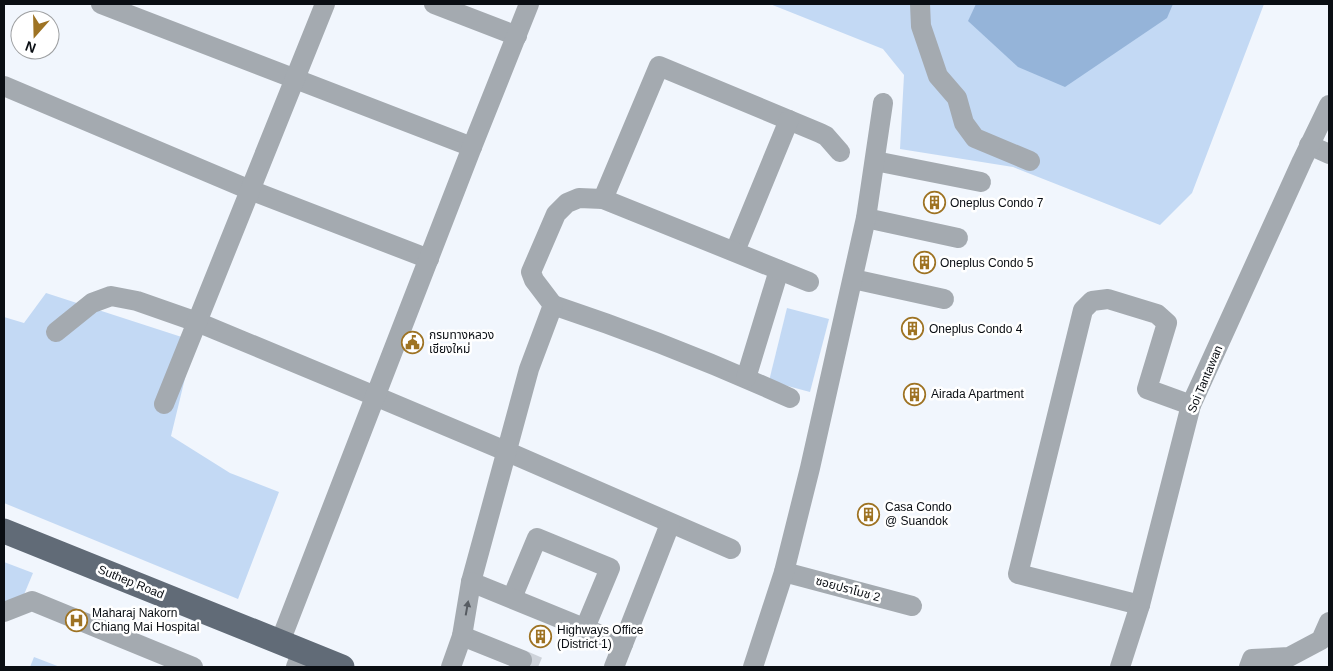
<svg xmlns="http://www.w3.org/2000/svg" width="1333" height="671" font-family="Helvetica,'Noto Sans Thai',sans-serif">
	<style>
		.green { fill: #c3d9f4 }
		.water { fill: #95b4d9 }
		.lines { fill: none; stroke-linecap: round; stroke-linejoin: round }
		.minor-tunnel { stroke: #ced3da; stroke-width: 20; stroke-dasharray: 20 10; stroke-linecap: butt }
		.minor { stroke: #a4aab0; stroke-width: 20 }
		.major { stroke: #616b77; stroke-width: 25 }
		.oneway { fill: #575c62 }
		.labels { text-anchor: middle; stroke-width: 5; stroke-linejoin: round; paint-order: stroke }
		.poi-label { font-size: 12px; fill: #0a0e13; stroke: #fff; text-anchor: start }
		.street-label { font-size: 12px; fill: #0a0e13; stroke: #fff }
	</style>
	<rect width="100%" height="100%" fill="#f1f6fd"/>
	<g class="green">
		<polygon points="770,4 1264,4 1192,193 1160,225 1013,167 900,149 904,75 883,49"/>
		<polygon points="46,293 194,341 171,436 230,473 279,492 238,599 4,503 4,317 24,323"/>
		<polygon points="787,308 829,319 810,392 769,381"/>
		<polygon points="4,562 33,573 23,597 4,604"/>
		<polygon points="34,657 60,667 30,667"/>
	</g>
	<polygon class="water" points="976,4 1173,4 1167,18 1065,87 1018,67 968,21"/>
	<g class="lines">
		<polyline class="minor-tunnel" points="522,660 538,667"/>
		<g class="minor">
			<polyline points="101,4 472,147"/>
			<polyline points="434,4 517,36"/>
			<polyline points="920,4 921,26 938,76 957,98 964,123 975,138 1030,161"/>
			<polyline points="4,86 250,190 429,259"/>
			<polyline points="1309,145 1329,154"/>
			<polyline points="875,161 981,182"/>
			<polyline points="603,199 659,66 820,133 826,136 840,152"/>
			<polyline points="866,218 958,238"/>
			<polyline points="735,251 789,120"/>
			<polyline points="853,279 944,299"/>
			<path d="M553,305C634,332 713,363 790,398"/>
			<polyline points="56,332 92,303 111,296 137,301 197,322 375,396 508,452 731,549"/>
			<polyline points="746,378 779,270"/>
			<polyline points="164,404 325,4"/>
			<polyline points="784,572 912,606"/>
			<polyline points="512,598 537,538 610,568 585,628"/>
			<polyline points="1140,605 1018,574 1083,310 1092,301 1108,299 1157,314 1167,323 1147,389 1191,405"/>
			<polyline points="4,612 32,601 193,667"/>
			<polyline points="462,636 522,660"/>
			<polyline points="280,642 472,147 529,4"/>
			<polyline points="623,644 471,582 529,369 553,305 534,280 531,272 556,214 567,203 579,198 603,199 809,282"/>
			<polyline points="296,667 302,651"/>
			<polyline points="451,667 462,636 471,582"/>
			<polyline points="614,667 670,524"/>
			<polyline points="753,667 784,572 810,468 866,218 883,103"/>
			<polyline points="1120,667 1140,605 1191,405 1302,161 1329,105"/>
			<polyline points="1249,667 1252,659 1289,657 1321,640 1329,622"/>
		</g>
		<polyline class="major" points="4,531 342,667"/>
	</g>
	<defs><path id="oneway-solid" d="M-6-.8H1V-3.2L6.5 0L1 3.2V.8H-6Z" transform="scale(1.25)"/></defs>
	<use class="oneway" href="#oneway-solid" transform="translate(467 608) rotate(-80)"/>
	<defs>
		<symbol id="building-ring" viewBox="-11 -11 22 22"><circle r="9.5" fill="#fff" stroke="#9e7323" stroke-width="1.5"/><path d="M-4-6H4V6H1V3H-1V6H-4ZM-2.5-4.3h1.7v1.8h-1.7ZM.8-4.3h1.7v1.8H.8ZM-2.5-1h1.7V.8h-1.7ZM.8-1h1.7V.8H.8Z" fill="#9e7323"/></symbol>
		<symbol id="civic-ring" viewBox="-11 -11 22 22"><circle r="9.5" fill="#fff" stroke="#9e7323" stroke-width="1.5"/><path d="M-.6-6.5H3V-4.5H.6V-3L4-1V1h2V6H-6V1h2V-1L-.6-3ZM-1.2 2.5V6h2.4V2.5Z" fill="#9e7323"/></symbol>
		<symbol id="hospital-ring" viewBox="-11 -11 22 22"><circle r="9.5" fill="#fff" stroke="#9e7323" stroke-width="1.5"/><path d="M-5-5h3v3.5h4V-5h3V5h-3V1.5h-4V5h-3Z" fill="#9e7323"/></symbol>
	</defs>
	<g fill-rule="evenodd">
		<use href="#building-ring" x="922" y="190" width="25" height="25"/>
		<use href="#building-ring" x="912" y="250" width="25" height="25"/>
		<use href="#building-ring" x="900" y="316" width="25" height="25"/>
		<use href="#civic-ring" x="400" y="330" width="25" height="25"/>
		<use href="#building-ring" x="902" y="382" width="25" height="25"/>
		<use href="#building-ring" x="856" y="502" width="25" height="25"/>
		<use href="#hospital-ring" x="64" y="608" width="25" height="25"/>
		<use href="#building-ring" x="528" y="624" width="25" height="25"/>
	</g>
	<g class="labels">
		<g class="poi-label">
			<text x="950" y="207">Oneplus Condo 7</text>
			<text x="940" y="267">Oneplus Condo 5</text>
			<text x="929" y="333">Oneplus Condo 4</text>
			<text x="429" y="339">กรมทางหลวง<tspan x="429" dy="14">เชียงใหม่</tspan></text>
			<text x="931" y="398">Airada Apartment</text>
			<text x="885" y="511">Casa Condo<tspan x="885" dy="14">@ Suandok</tspan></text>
			<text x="92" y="617">Maharaj Nakorn<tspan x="92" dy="14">Chiang Mai Hospital</tspan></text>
			<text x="557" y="634">Highways Office<tspan x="557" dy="14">(District 1)</tspan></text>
		</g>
		<g class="street-label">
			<text transform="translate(1205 379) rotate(-67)" y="4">Soi Tantawan</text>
			<text transform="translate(131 582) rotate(22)" y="4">Suthep Road</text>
			<text transform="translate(848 589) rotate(15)" y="4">ซอยปราโมช 2</text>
		</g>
	</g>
	<rect width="1333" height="671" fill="none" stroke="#0a0e13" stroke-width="10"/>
	<g transform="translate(35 35) rotate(200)"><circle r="24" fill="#ffffff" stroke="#9d9fa1"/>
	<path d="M0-4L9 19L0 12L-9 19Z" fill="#9e7323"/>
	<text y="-8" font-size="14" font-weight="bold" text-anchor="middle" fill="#0a0e13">N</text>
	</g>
</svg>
